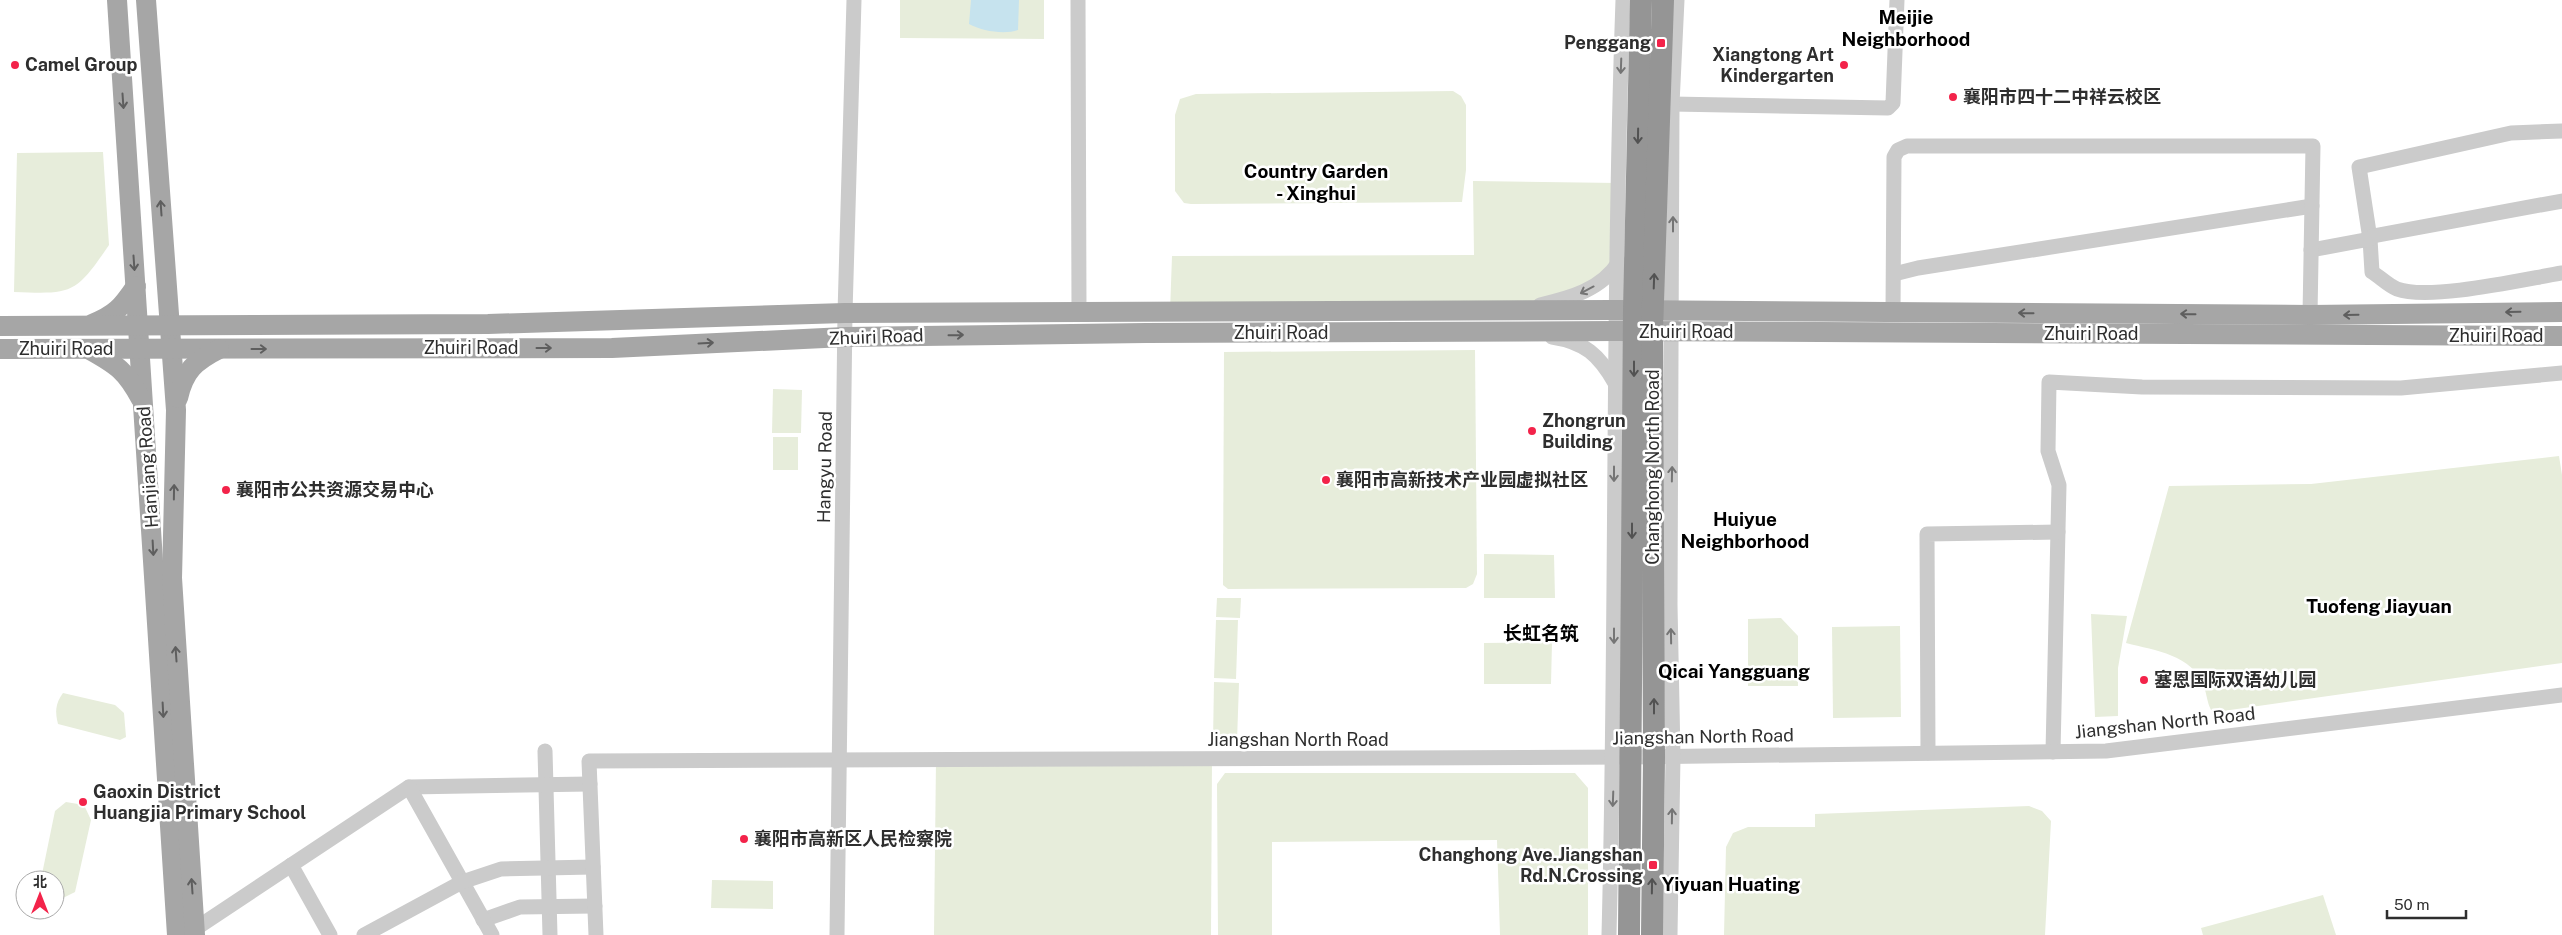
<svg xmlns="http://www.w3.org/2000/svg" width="2562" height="935" font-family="'Public Sans','Noto Sans SC',sans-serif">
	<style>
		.green { fill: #e7eddb }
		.water { fill: #c6e3ee }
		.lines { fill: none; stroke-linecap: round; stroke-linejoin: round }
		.minor { stroke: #cbcbcb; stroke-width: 15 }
		.major { stroke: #a6a6a6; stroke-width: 20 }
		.highway { stroke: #959595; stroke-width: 22 }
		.oneway { stroke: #757575 }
		.oneway2 { stroke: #5e5e5e }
		.oneway3 { stroke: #525252 }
		.poi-dot { fill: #f3234a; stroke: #fff; stroke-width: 2 }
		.labels { text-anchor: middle; stroke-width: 5; stroke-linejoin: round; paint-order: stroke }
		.poi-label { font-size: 18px; font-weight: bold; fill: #2e2e2e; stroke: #fff; text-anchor: start }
		.street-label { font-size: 18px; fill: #2e2e2e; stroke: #fff }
		.neighbourhood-label { font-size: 19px; font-weight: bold; fill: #000; stroke: #fff }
	</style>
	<rect width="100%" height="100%" fill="#fff"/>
	<g class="green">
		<polygon points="900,0 1044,0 1044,39 900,38"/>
		<polygon points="1453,91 1461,96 1466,105 1466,170 1462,202 1191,204 1184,203 1175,191 1175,115 1180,99 1196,94"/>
		<path d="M103,152L109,245C75,295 72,294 14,292L17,153Z"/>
		<polygon points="1473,181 1618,183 1617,266 1599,283 1516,310 1170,312 1172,256 1474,255"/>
		<polygon points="1475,350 1477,574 1473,584 1466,588 1228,589 1223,585 1224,352"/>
		<polygon points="773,389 802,390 801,433 772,433"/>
		<rect x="773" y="437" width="25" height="33"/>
		<path d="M2559,456L2562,475V663L2223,711L2211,710C2207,702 2207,695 2204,687C2192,654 2156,651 2126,643L2169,486L2311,484Z"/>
		<polygon points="1484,554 1554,555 1555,598 1484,598"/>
		<polygon points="1217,598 1241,598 1240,618 1216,617"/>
		<polygon points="2091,614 2127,616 2118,668 2118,716 2095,717"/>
		<polygon points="1781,618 1798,636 1798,686 1748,686 1748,619"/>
		<polygon points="1216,620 1238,620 1236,679 1214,678"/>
		<polygon points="1900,626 1901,717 1833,718 1832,627"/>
		<polygon points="1552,642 1551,684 1484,684 1484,643"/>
		<polygon points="1214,682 1239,683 1237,741 1213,741"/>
		<path d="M63,693L115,705L124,713L126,737L120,740L58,724C55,712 55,704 63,693Z"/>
		<polygon points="1212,759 1211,935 934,935 936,760"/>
		<polygon points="1225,773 1575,773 1588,788 1588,935 1500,935 1497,840 1272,842 1272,935 1218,935 1217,784"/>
		<polygon points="66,802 84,805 91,820 75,892 63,898 55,896 55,880 41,879 55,811"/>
		<polygon points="2029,806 2042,811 2051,821 2045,935 1724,935 1726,847 1733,833 1748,827 1815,827 1815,814"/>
		<polygon points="712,880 773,881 773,909 711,908"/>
		<polygon points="2323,895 2336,935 2203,935 2201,928"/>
	</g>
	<path class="water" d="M971,0H1019L1018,30C1004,35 982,31 969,24Z"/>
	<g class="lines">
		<g class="minor">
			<polyline points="1078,0 1079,312"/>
			<polyline points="1672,104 1888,108 1893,103 1897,0"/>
			<path d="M2562,131L2511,133L2359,167L2370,239L2372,272C2380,277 2389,286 2397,289C2430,301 2525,279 2562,273"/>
			<polyline points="2311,250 2370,239 2373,236 2562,201"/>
			<polyline points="1894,274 1918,268 2312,206"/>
			<path d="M1540,305C1570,298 1601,290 1619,262"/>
			<polyline points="1893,312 1894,157 1898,150 1907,146 2313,146 2310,315"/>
			<path d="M1552,337C1585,342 1599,355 1615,383"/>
			<polyline points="545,751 550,935"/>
			<polyline points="2053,752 2059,485 2048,451 2049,382 2142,387 2401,388 2562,373"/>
			<polyline points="1928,753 1927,534 2058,532"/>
			<polyline points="409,787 590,784"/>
			<polyline points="291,865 330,935"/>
			<polyline points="483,920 520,907 595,906"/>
			<polyline points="195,929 409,787 492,935"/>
			<polyline points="364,935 462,882 501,869 593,867"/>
			<polyline points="596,935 589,761 1631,757 2106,751 2562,695"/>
			<polyline points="837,935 845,313 854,0"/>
			<path d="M1609,935C1617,623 1612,312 1623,0"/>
			<polyline points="1670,935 1673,756 1670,605 1672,104 1677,0"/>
		</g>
		<g class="major">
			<polyline points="117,0 177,935"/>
			<polyline points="146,0 176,410 172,578 195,935"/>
			<path d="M92,324C115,315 122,307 136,286"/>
			<polyline points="0,326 488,324 845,313 1616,310 2310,315 2562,312"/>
			<polyline points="0,349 612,348 845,337 1146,333 1615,331 2562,336"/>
			<path d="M90,350C117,365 126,371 141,399"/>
			<path d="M178,398C184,371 195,361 219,349"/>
		</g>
		<g class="highway">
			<polyline points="1629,935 1634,310 1641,0"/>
			<polyline points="1652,935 1654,757 1652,332 1663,0"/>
		</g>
	</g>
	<defs><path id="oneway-shaft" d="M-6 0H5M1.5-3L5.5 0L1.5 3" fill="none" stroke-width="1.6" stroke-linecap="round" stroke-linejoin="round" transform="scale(1.25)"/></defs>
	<g class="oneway">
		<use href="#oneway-shaft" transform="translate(1621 66) rotate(92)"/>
		<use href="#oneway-shaft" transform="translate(1673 224) rotate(-90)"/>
		<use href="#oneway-shaft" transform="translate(1587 290) rotate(152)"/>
		<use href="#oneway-shaft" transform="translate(1614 474) rotate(90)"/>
		<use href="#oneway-shaft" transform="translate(1672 474) rotate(-89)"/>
		<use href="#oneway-shaft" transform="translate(1614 636) rotate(90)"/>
		<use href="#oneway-shaft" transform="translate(1671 636) rotate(-91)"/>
		<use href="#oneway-shaft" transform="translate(1613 799) rotate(92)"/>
		<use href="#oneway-shaft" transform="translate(1672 816) rotate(-89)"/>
	</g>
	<g class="oneway2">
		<use href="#oneway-shaft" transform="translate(123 101) rotate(86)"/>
		<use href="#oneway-shaft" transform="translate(161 208) rotate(-94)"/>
		<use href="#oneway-shaft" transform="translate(134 263) rotate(86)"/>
		<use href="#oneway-shaft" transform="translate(2513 312) rotate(179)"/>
		<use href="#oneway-shaft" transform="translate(2026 313) rotate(-179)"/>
		<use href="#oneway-shaft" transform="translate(2188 314) rotate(-179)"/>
		<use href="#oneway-shaft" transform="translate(2351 315) rotate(179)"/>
		<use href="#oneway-shaft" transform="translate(956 335) rotate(-1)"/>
		<use href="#oneway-shaft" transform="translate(706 343) rotate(-3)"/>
		<use href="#oneway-shaft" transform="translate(544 348)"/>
		<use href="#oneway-shaft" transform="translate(259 349)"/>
		<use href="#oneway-shaft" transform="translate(174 492) rotate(-89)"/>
		<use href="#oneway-shaft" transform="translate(153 548) rotate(87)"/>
		<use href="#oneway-shaft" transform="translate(176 654) rotate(-94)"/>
		<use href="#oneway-shaft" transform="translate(163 710) rotate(87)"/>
		<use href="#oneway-shaft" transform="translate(192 886) rotate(-94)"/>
	</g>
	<g class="oneway3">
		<use href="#oneway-shaft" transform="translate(1638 136) rotate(91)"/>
		<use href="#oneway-shaft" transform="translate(1654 281) rotate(-88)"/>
		<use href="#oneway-shaft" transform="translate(1634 369) rotate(90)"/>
		<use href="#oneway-shaft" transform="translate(1632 531) rotate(90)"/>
		<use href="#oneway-shaft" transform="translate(1654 706) rotate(-90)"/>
		<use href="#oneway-shaft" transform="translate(1652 886) rotate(-89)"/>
	</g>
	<g class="poi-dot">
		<rect x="1656" y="38" width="10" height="10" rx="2.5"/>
		<circle cx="15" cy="65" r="5"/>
		<circle cx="1844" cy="65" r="5"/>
		<circle cx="1953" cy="97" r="5"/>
		<circle cx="1532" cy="431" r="5"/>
		<circle cx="1326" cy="480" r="5"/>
		<circle cx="226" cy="490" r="5"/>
		<circle cx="2144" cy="680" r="5"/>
		<circle cx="83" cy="802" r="5"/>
		<circle cx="744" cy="839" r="5"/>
		<rect x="1648" y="860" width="10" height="10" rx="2.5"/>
	</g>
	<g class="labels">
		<g class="poi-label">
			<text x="1651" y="49" text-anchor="end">Penggang</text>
			<text x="1834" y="61" text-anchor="end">Xiangtong Art<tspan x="1834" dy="21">Kindergarten</tspan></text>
			<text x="25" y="71">Camel Group</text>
			<text x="1963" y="103">襄阳市四十二中祥云校区</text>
			<text x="1542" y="427">Zhongrun<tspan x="1542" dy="21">Building</tspan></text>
			<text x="1336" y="486">襄阳市高新技术产业园虚拟社区</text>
			<text x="236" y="496">襄阳市公共资源交易中心</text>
			<text x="2154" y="686">塞恩国际双语幼儿园</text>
			<text x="93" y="798">Gaoxin District<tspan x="93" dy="21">Huangjia Primary School</tspan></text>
			<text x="754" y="845">襄阳市高新区人民检察院</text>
			<text x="1643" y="861" text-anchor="end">Changhong Ave.Jiangshan<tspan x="1643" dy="21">Rd.N.Crossing</tspan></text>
		</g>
		<g class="street-label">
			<text x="1686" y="338">Zhuiri Road</text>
			<text x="1281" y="339">Zhuiri Road</text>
			<text x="2091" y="340">Zhuiri Road</text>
			<text x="2496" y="342">Zhuiri Road</text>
			<text transform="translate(876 337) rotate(-2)" y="6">Zhuiri Road</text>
			<text x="471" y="354">Zhuiri Road</text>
			<text x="66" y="355">Zhuiri Road</text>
			<text transform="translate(148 467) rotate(-94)" y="6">Hanjiang Road</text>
			<text transform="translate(825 467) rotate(-89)" y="6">Hangyu Road</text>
			<text transform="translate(1653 467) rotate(-90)" y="6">Changhong North Road</text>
			<text transform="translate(2165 723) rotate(-6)" y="6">Jiangshan North Road</text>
			<text transform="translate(1703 737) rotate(-1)" y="6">Jiangshan North Road</text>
			<text x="1298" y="746">Jiangshan North Road</text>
		</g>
		<g class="neighbourhood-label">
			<text x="1906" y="24">Meijie<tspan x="1906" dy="22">Neighborhood</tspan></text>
			<text x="1316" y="178">Country Garden<tspan x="1316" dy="22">- Xinghui</tspan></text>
			<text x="1745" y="526">Huiyue<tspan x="1745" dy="22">Neighborhood</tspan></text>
			<text x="2379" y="613">Tuofeng Jiayuan</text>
			<text x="1541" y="640">长虹名筑</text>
			<text x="1734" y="678">Qicai Yangguang</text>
			<text x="1731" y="891">Yiyuan Huating</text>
		</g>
	</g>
	<g transform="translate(40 895)"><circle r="24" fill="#ffffff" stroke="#ababab"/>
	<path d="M0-4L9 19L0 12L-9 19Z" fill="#f3234a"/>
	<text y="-8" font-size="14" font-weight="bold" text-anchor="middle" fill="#2e2e2e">北</text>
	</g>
	<path d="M2387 910v8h79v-8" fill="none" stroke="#2e2e2e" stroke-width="2.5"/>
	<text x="2394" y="910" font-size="15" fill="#2e2e2e" stroke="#ffffff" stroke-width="4" paint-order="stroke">50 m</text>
</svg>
